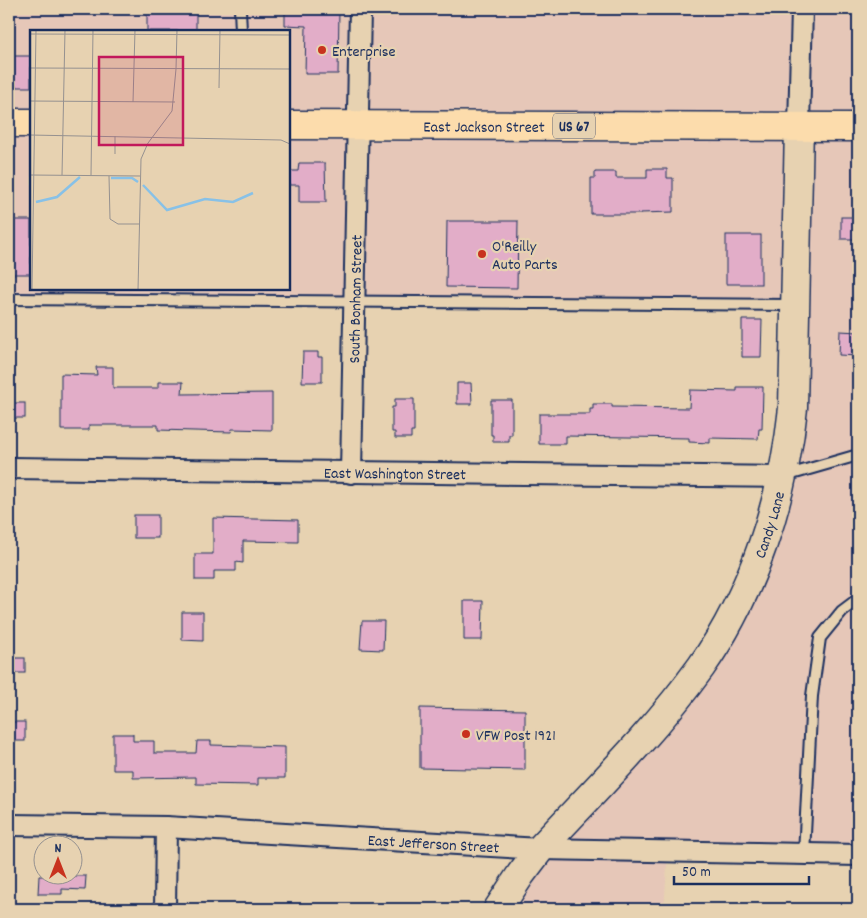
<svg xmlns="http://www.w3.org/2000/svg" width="867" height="918" font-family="Dekko,sans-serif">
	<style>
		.built { fill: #e6c7b8; fill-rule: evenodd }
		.building { fill: #e2adc8; stroke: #1b2f5e }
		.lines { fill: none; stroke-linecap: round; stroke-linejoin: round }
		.lane-casing { stroke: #1b2f5e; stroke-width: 14 }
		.street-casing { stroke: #1b2f5e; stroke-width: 24 }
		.secondary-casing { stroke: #1b2f5e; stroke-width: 31 }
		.highway-casing { stroke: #1b2f5e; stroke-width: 31 }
		.lane { stroke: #e7d2b1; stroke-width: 10 }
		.street { stroke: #e7d2b1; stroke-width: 20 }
		.secondary { stroke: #e7d2b1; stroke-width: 28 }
		.highway { stroke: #fcdcac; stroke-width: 28 }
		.poi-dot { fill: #c8321e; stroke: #e7d2b1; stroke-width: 2 }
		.labels { text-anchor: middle; stroke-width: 4.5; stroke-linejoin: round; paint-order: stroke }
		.shield { fill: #e7d2b1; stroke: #586077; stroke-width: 1 }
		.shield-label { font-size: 15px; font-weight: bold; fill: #1b2f5e }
		.poi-label { font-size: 16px; fill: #1b2f5e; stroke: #e7d2b1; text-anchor: start }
		.street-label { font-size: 16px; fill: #1b2f5e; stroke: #e7d2b1 }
		.inset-river { fill: none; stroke: #88c1e7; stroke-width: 2.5 }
		.inset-road { fill: none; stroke: #959190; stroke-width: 1 }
		.view { fill: #c2185b; fill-opacity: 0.15; stroke: #c2185b; stroke-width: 2.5 }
		.inset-edge { fill: none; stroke: #1b2f5e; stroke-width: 2.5 }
	</style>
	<rect width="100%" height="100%" fill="#e7d2b1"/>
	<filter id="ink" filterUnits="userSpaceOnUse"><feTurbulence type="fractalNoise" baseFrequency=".02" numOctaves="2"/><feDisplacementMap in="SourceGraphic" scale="10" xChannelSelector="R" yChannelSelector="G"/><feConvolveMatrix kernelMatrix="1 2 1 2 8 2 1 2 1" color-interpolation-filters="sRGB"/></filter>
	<g filter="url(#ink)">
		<path class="built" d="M9,9H858V854L668,852L664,909H498L702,665L782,477L795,305L9,299ZM31,31H289V289H31Z"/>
		<g class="building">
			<rect x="147" y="9" width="49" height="22"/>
			<polygon points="285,9 339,9 338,74 305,74 306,26 285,25"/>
			<rect x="14" y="56" width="17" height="31"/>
			<polygon points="299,163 325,163 326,202 299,202 299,185 289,185 289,171 298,171"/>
			<polygon points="647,169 667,169 667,178 673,178 673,212 640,213 640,214 591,214 591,178 595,178 595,172 616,172 616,178 647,178"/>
			<rect x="841" y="217" width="17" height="22"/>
			<rect x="9" y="220" width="22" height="54"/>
			<polygon points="447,221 518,221 517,288 446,287"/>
			<rect x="726" y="235" width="35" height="49"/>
			<polygon points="742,320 762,320 761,357 742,357"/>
			<polygon points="840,331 858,332 858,356 839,355"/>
			<polygon points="303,352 318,352 318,357 322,357 322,382 302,382"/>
			<polygon points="96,367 113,367 113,388 158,388 158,382 183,382 182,394 272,393 272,430 232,429 231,432 158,430 158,425 89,425 89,430 61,430 61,374 97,375"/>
			<polygon points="457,383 471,383 472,404 457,404"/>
			<polygon points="737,387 763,387 762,429 759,429 758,439 710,438 710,443 689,442 689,438 566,436 566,444 539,444 539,414 590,414 590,409 593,409 593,404 612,404 612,407 689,408 690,390 737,391"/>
			<polygon points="395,399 414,399 414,432 411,432 411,438 395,438 395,432 392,432 392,407 395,407"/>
			<polygon points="491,400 512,400 512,435 509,435 509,442 493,442 493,435 491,435"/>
			<rect x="9" y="403" width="16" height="15"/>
			<rect x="134" y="515" width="24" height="23"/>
			<polygon points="213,518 298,520 298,542 243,541 243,563 236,562 236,571 214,571 214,580 195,580 195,554 213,554"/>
			<polygon points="464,601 483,601 482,640 464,640"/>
			<polygon points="182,612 203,612 203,641 182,640"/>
			<polygon points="362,621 384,621 383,650 360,649"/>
			<rect x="9" y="658" width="16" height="15"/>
			<polygon points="420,708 525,710 525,770 420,768"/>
			<rect x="9" y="722" width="16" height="19"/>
			<polygon points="113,734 133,734 133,741 154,741 154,753 196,753 197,741 211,741 211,745 285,747 285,778 258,778 258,785 196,784 196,777 133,778 133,770 113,770"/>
			<polygon points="39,876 86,876 85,890 62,889 62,894 38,894"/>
		</g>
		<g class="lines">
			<defs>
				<g id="lane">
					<polyline points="240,9 241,31"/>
					<polyline points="9,299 795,305"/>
					<polyline points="785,476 858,455"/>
					<polyline points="804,854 812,696 820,638 842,611 858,599"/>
				</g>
				<g id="street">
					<polyline points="799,126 802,9"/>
					<path id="s1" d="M9,468L782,477"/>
					<path id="s2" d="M351,473L360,9"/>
					<path id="s3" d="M9,825L166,827L540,849L858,855"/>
					<polyline points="165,909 166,827"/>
				</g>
				<g id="secondary">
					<path id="s4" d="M498,909L521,874L540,849C595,790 654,732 701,667C753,594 784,497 793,408L799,126"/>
				</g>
				<g id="highway">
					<polyline points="9,123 31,123"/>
					<path id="s5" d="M289,125L858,127"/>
				</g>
			</defs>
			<use href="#lane" class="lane-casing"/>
			<use href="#street" class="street-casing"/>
			<use href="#secondary" class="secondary-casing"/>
			<use href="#highway" class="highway-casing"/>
			<use href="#lane" class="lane"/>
			<use href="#street" class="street"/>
			<use href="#secondary" class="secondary"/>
			<use href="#highway" class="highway"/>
		</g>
	</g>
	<g class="poi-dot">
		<circle cx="322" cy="50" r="5"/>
		<circle cx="482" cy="254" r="5"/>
		<circle cx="466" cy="734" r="5"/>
	</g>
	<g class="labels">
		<rect class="shield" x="553" y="113.5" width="42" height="25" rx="4"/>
		<g class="shield-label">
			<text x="574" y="131">US 67</text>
		</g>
		<g class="poi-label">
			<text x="332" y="56">Enterprise</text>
			<text x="492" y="251">O'Reilly<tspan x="492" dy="18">Auto Parts</tspan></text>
			<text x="476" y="740">VFW Post 1921</text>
		</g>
		<g class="street-label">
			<text dy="6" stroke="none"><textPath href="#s5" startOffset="195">East Jackson Street</textPath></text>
			<text dy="6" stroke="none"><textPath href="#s2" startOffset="174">South Bonham Street</textPath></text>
			<text dy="6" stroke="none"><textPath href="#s1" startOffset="386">East Washington Street</textPath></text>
			<text dy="6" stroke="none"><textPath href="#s4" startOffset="475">Candy Lane</textPath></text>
			<text dy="6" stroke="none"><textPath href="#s3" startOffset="425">East Jefferson Street</textPath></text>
		</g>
	</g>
	<g transform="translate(30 30)">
		<rect width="260" height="260" fill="#e7d2b1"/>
		<path class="inset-river" d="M81,148H102L108,152M113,155L137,180L175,169L203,172L223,163M6,172L27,167L50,147"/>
		<path class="inset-road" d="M0,4L260,5M0,38L260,39M146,39L147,0M189,58L190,0M0,71L145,72M103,72L105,0M0,105L251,110L260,114M85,124V106M0,145L110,146M32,145L35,0M61,145L63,0M79,146L80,189L88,194H110M2,260L6,0M108,260L111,129L118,113L142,81L146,39"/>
		<path class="view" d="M69,27H153V115H69Z"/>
		<rect width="260" height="260" class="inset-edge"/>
	</g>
	<rect width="867" height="918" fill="none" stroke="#e7d2b1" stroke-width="30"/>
	<rect x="15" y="15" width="837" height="888" fill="none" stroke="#1b2f5e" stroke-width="2" filter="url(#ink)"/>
	<g transform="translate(58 860)"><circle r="24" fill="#e7d2b1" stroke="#959190"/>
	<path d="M0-4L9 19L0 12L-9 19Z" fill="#c8321e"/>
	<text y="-8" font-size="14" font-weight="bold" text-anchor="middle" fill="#1b2f5e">N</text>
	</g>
	<path d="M674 876v8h135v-8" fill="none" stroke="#1b2f5e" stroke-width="2.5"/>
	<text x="682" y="876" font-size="15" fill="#1b2f5e" stroke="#e7d2b1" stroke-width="4" paint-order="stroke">50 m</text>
</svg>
